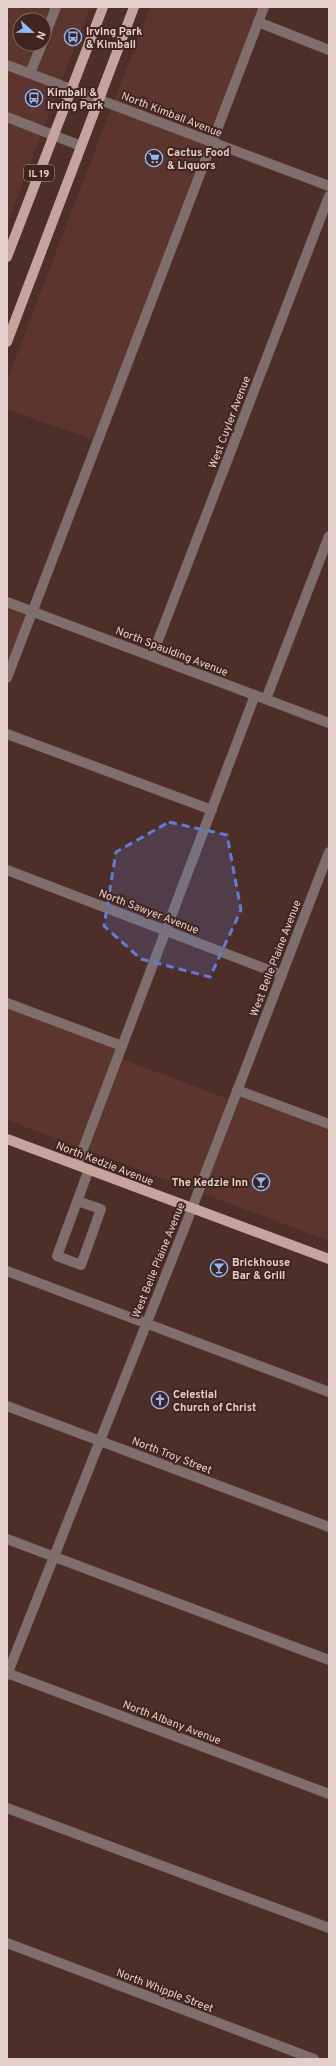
<svg xmlns="http://www.w3.org/2000/svg" width="336" height="2066" font-family="Overpass,sans-serif">
	<style>
		.built { fill: #5c352e; fill-rule: evenodd }
		.lines { fill: none; stroke-linecap: round; stroke-linejoin: round }
		.minor { stroke: #7f6e6b; stroke-width: 10 }
		.major { stroke: #c6a49d; stroke-width: 10 }
		.marked { fill: #637bd3; fill-opacity: 0.2; stroke: #637bd3; stroke-width: 3; stroke-dasharray: 8 5; stroke-linejoin: round }
		.labels { text-anchor: middle; stroke-width: 4; stroke-linejoin: round; paint-order: stroke }
		.shield { fill: #42241e; stroke: #b39c96; stroke-width: 1 }
		.shield-label { font-size: 10px; font-weight: bold; fill: #e4cfca }
		.poi-label { font-size: 11px; font-weight: bold; fill: #e4cfca; stroke: #42241e; text-anchor: start }
		.street-label { font-size: 11px; fill: #e4cfca; stroke: #42241e }
	</style>
	<rect width="100%" height="100%" fill="#4d2e28"/>
	<g class="built">
		<path d="M7,7H90L7,224ZM20,20H44V44H20Z"/>
		<polygon points="150,7 262,7 96,441 7,409 7,380"/>
		<polygon points="7,603 32,613 7,679"/>
		<polygon points="7,1004 119,1048 116,1057 234,1101 238,1093 329,1127 329,1241 7,1120"/>
	</g>
	<g class="lines">
		<g class="minor">
			<polyline points="258,22 329,50"/>
			<polyline points="44,38 56,7"/>
			<polyline points="7,65 329,186"/>
			<polyline points="30,73 42,44"/>
			<polyline points="7,117 81,146"/>
			<polyline points="7,602 329,723"/>
			<polyline points="152,656 329,196"/>
			<polyline points="7,678 264,7"/>
			<polyline points="266,699 329,536"/>
			<polyline points="7,734 212,810"/>
			<polyline points="7,870 282,975"/>
			<polyline points="7,1003 122,1046"/>
			<polyline points="237,1090 329,1124"/>
			<polyline points="77,1165 255,695"/>
			<polyline points="77,1201 101,1209 81,1265 57,1256 89,1169"/>
			<polyline points="7,1271 329,1392"/>
			<polyline points="7,1406 329,1527"/>
			<polyline points="7,1539 329,1660"/>
			<polyline points="7,1673 329,1794"/>
			<polyline points="7,1675 184,1229 329,852"/>
			<polyline points="7,1808 329,1928"/>
			<polyline points="7,1943 314,2059"/>
		</g>
		<g class="major">
			<polyline points="7,257 103,7"/>
			<polyline points="7,342 134,7"/>
			<polyline points="7,1139 329,1259"/>
		</g>
	</g>
	<path class="marked" d="M169,822L227,835L241,910L210,977L141,959L104,926L116,852Z"/>
	<defs>
		<symbol id="bus-ring" viewBox="-11 -11 22 22"><circle r="9.5" fill="#42241e" stroke="#8fb8fd" stroke-width="1.5"/><path d="M-5-6H5V4H4V6H2V4H-2V6H-4V4H-5ZM-3.5-4V0h7V-4ZM-3.5 1.2v1.5H-2V1.2ZM2 1.2v1.5H3.5V1.2Z" fill="#8fb8fd"/></symbol>
		<symbol id="supermarket-ring" viewBox="-11 -11 22 22"><circle r="9.5" fill="#42241e" stroke="#8fb8fd" stroke-width="1.5"/><path d="M-6-5.5h2.5l.6 2H6L4.5 2H-2.5L-4.4-4H-6ZM-1.5 3.2a1.3 1.3 0 1 0 .1 0ZM3 3.2a1.3 1.3 0 1 0 .1 0Z" fill="#8fb8fd"/></symbol>
		<symbol id="bar-ring" viewBox="-11 -11 22 22"><circle r="9.5" fill="#42241e" stroke="#8fb8fd" stroke-width="1.5"/><path d="M-6-5H6L.8 .8V4.5H3.5V6h-7V4.5H-.8V.8Z" fill="#8fb8fd"/></symbol>
		<symbol id="church-ring" viewBox="-11 -11 22 22"><circle r="9.5" fill="#42241e" stroke="#8fb8fd" stroke-width="1.5"/><path d="M-1.2-6h2.4v3.5h3.3v2.4h-3.3V6h-2.4V-.1h-3.3v-2.4h3.3Z" fill="#8fb8fd"/></symbol>
	</defs>
	<g fill-rule="evenodd">
		<use href="#bus-ring" x="63" y="27" width="20" height="20"/>
		<use href="#bus-ring" x="24" y="88" width="20" height="20"/>
		<use href="#supermarket-ring" x="144" y="148" width="20" height="20"/>
		<use href="#bar-ring" x="251" y="1172" width="20" height="20"/>
		<use href="#bar-ring" x="209" y="1258" width="20" height="20"/>
		<use href="#church-ring" x="150" y="1390" width="20" height="20"/>
	</g>
	<g class="labels">
		<rect class="shield" x="24" y="165" width="30" height="16" rx="3"/>
		<g class="shield-label">
			<text x="39" y="177">IL 19</text>
		</g>
		<g class="poi-label">
			<text x="86" y="35">Irving Park<tspan x="86" dy="13">&amp; Kimball</tspan></text>
			<text x="47" y="96">Kimball &amp;<tspan x="47" dy="13">Irving Park</tspan></text>
			<text x="167" y="156">Cactus Food<tspan x="167" dy="13">&amp; Liquors</tspan></text>
			<text x="248" y="1186" text-anchor="end">The Kedzie Inn</text>
			<text x="232" y="1266">Brickhouse<tspan x="232" dy="13">Bar &amp; Grill</tspan></text>
			<text x="173" y="1398">Celestial<tspan x="173" dy="13">Church of Christ</tspan></text>
		</g>
		<g class="street-label">
			<text transform="translate(172 114) rotate(21)" y="4">North Kimball Avenue</text>
			<text transform="translate(229 422) rotate(-69)" y="4">West Cuyler Avenue</text>
			<text transform="translate(172 651) rotate(21)" y="4">North Spaulding Avenue</text>
			<text transform="translate(149 911) rotate(21)" y="4">North Sawyer Avenue</text>
			<text transform="translate(275 958) rotate(-69)" y="4">West Belle Plaine Avenue</text>
			<text transform="translate(105 1163) rotate(21)" y="4">North Kedzie Avenue</text>
			<text transform="translate(158 1260) rotate(-68)" y="4">West Belle Plaine Avenue</text>
			<text transform="translate(172 1455) rotate(21)" y="4">North Troy Street</text>
			<text transform="translate(172 1722) rotate(21)" y="4">North Albany Avenue</text>
			<text transform="translate(165 1990) rotate(21)" y="4">North Whipple Street</text>
		</g>
	</g>
	<rect width="336" height="2066" fill="none" stroke="#e4cfca" stroke-width="16"/>
	<g transform="translate(32 32) rotate(112)"><circle r="19" fill="#42241e" stroke="#836863"/>
	<path d="M0-3L7 15L0 10L-7 15Z" fill="#8fb8fd"/>
	<text y="-6" font-size="11" font-weight="bold" text-anchor="middle" fill="#e4cfca">N</text>
	</g>
</svg>
